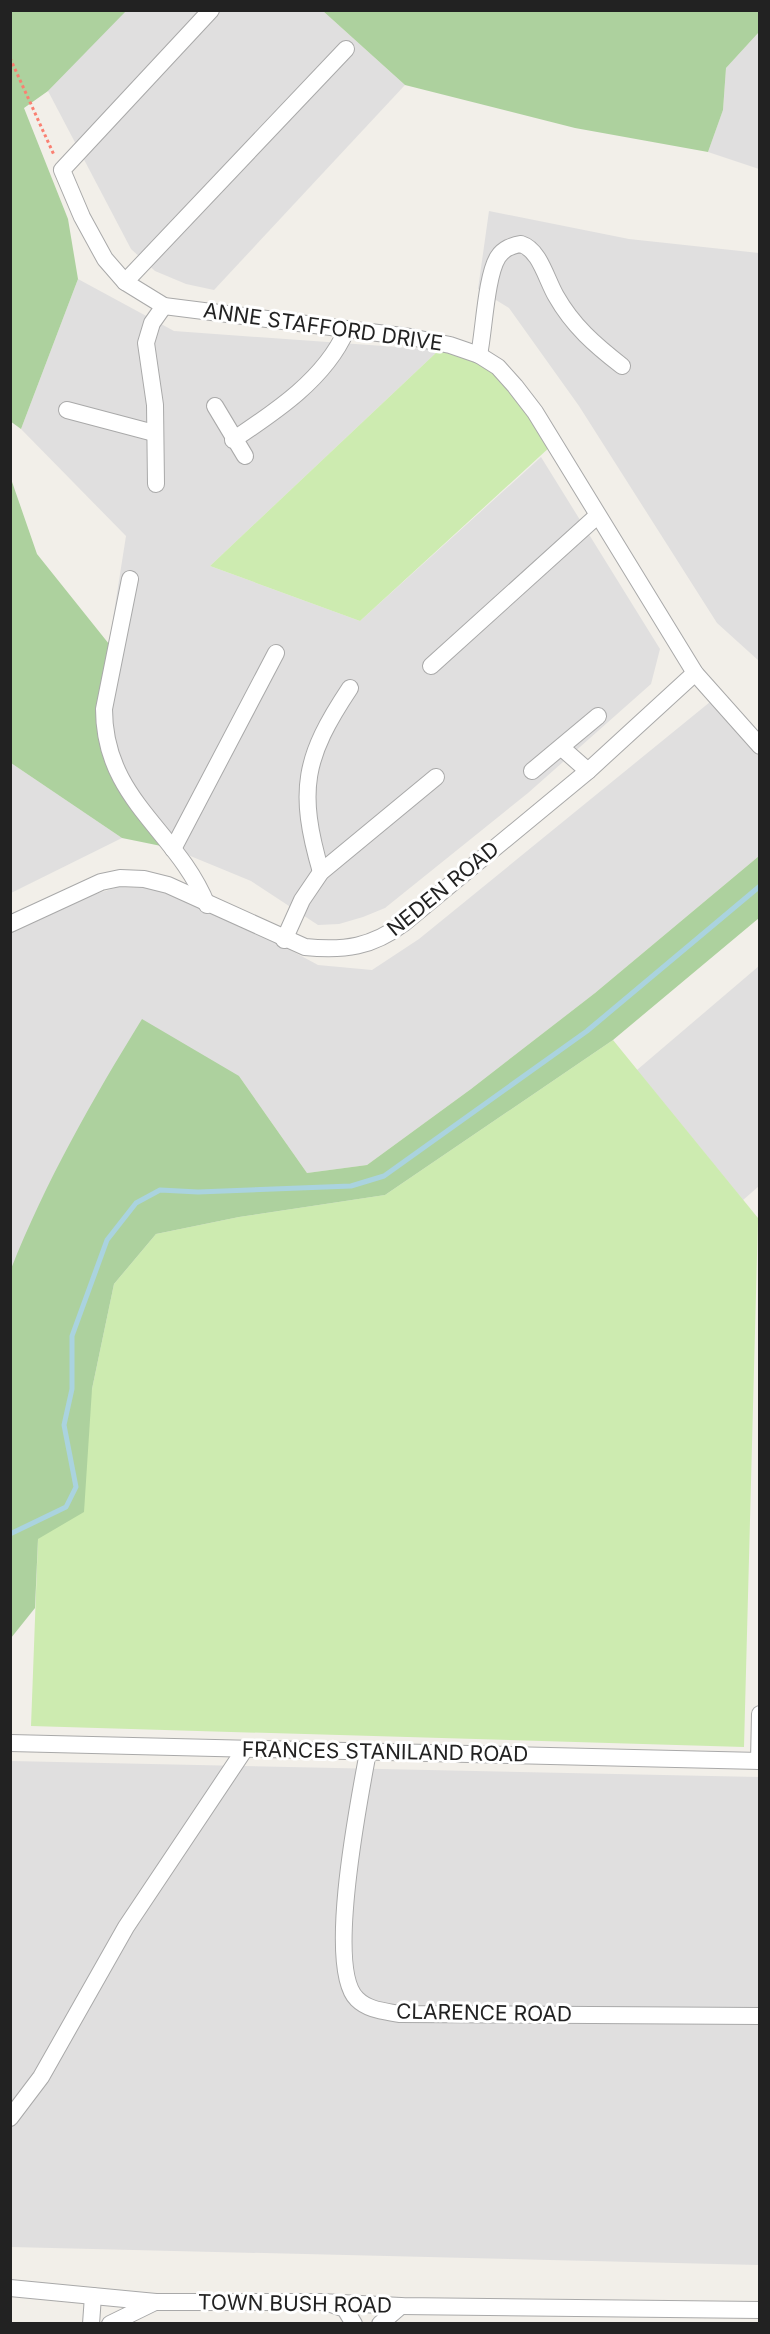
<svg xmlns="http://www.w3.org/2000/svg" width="770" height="2334" font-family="Inter,sans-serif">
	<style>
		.residential { fill: #e0dfdf }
		.grass { fill: #cdebb0 }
		.forest { fill: #add19e }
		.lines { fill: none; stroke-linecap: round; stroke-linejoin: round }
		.stream { stroke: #aad3df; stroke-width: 5 }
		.minor-casing { stroke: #a9a9a9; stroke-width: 18 }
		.path { stroke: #fa8072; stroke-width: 3; stroke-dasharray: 3 3; stroke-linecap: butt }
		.minor { stroke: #fff; stroke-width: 16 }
		.labels { text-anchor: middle; stroke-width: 6; stroke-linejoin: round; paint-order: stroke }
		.street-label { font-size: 21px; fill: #222; stroke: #fff }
	</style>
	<rect width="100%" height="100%" fill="#f2efe9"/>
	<g class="residential">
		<polygon points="126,10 323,11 405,85 214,290 186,284 155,271 131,249 48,91"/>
		<polygon points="759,32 759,169 708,152 723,110 726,68"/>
		<polygon points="489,211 629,239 759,253 759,661 717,623 579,406 509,308 478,289"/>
		<polygon points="78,279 174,331 439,350 210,566 360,621 541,457 660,649 651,684 528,793 385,908 363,917 339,924 318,925 251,881 171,848 117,758 105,717 109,644 126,536 21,429"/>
		<polygon points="710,702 759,756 759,856 595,993 471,1089 367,1165 307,1173 239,1076 11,1269 11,933 73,901 118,887 166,888 212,908 318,965 372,970 419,939"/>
		<polygon points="11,763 122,838 11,893"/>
		<polygon points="759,966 759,1186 743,1200 637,1070"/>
		<polygon points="11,1761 759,1777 759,2265 11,2247"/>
	</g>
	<g class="grass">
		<path d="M439,350C450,353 464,355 474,360C510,377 530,415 551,446L360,621L210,566Z"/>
		<polygon points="613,1040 758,1218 744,1747 31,1726 38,1539 92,1389 114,1284 156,1234 239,1217 385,1195"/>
	</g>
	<g class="forest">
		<polygon points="11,10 126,11 48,91 24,108 68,219 78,279 21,429 10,421"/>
		<polygon points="759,10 759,32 726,68 723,110 708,152 575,128 405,85 323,11"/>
		<polygon points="10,476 37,554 109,644 105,717 117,758 171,848 122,838 11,763"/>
		<path d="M759,856V918L613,1040L385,1195L239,1217L156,1234L114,1284L92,1389L84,1512L38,1539L35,1608L11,1638V1269C46,1181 92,1100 142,1019L239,1076L307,1173L367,1165L471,1089L595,993Z"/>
	</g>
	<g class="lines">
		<polyline class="stream" points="10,1534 66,1507 76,1487 64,1425 72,1389 72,1336 107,1240 136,1203 160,1190 198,1192 351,1186 384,1176 587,1031 760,886"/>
		<defs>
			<g id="minor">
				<polyline points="211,10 62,170 82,217 105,259 125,282 164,306 410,337 450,345 479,355 498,367 515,386 535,412 695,673 760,746"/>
				<polyline points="125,282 346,49"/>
				<path d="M479,355C484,331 486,276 498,257C503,249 513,245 521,244C540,250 546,279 556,296C573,326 595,345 622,366"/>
				<polyline points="215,406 245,456"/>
				<polyline points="67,410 154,433"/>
				<path d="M233,440C275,412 325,379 346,331"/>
				<polyline points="156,484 155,405 146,343 152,323 164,306"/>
				<path d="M130,579L104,709C104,800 177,830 207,905"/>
				<polyline points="431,666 597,516"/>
				<polyline points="562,748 588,771"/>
				<polyline points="532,771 598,716"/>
				<polyline points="173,849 276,653"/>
				<path d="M321,872C297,790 304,757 350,688"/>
				<path d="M10,924L101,882L120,878L144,879L168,885L305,947C345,951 372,947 404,923L588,771L695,673"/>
				<polyline points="284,940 302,900 321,872 436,777"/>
				<polyline points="10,1743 760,1761"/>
				<path d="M368,1752C360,1796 325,1968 357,1999C368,2010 384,2011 399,2014L760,2016"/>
				<polyline points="759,1761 760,1714"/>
				<polyline points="10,2118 41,2077 126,1927 245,1749"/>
				<polyline points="10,2288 156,2302 321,2302 401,2306 760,2310"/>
				<polyline points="331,2304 345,2309 354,2324"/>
				<polyline points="91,2324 93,2296"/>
				<polyline points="110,2324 153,2303"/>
				<polyline points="380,2324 401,2306"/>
			</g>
		</defs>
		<use href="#minor" class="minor-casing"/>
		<polyline class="path" points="10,58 54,155"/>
		<use href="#minor" class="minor"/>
	</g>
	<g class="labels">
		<g class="street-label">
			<text transform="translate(323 327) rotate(8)" y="7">ANNE STAFFORD DRIVE</text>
			<text transform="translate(443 889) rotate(-39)" y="7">NEDEN ROAD</text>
			<text transform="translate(385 1752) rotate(1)" y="7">FRANCES STANILAND ROAD</text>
			<text transform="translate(484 2013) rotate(1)" y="7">CLARENCE ROAD</text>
			<text transform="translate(295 2304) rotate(1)" y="7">TOWN BUSH ROAD</text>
		</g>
	</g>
	<rect width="770" height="2334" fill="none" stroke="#222222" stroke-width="24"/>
</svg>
